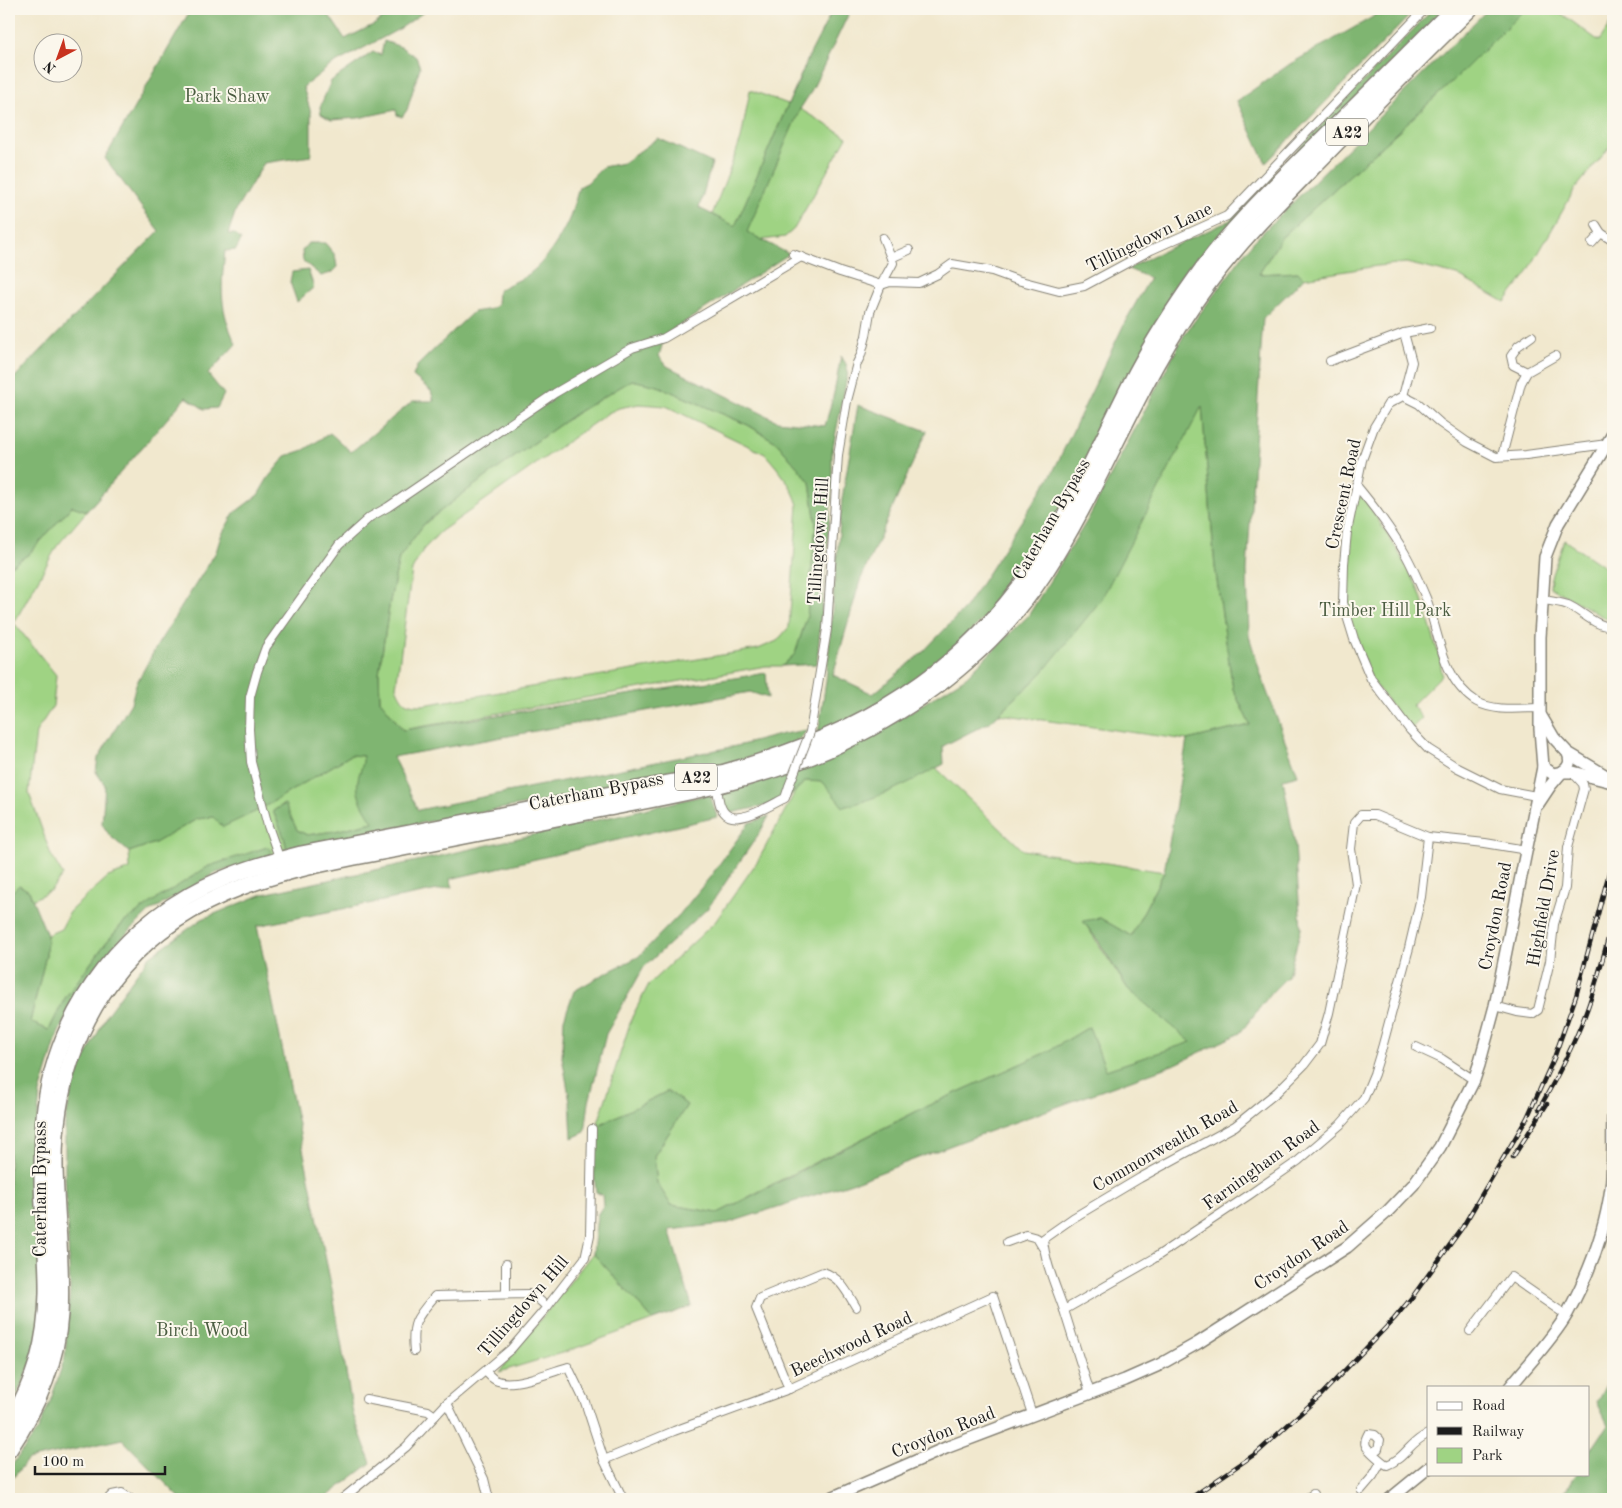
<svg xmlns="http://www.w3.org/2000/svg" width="1622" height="1508" font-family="'Old Standard TT',serif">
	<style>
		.green { fill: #9fd383; stroke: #5e7850; fill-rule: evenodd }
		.forest { fill: #7fb571; stroke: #4e6846 }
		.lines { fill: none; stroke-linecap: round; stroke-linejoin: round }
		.street-casing { stroke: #868275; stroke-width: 10 }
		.secondary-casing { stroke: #868275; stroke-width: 14 }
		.highway-casing { stroke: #868275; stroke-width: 18 }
		.street { stroke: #fff; stroke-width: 8 }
		.secondary { stroke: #fff; stroke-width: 11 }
		.highway { stroke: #fff; stroke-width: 15 }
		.rail-casing { stroke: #1c1c1c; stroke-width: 4.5 }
		.rail { stroke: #fbf7ec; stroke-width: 2.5; stroke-dasharray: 8; stroke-linecap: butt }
		.street-bridge-casing { stroke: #868275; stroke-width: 10; stroke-linecap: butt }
		.street-bridge { stroke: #fff; stroke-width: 8 }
		.labels { text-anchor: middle; stroke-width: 4; stroke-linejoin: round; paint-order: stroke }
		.shield { fill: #fbf7ec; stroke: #5f5e5a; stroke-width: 1 }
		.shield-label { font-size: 16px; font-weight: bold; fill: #1c1c1c }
		.park-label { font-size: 18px; fill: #4a5c40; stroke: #fbf7ec }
		.street-label { font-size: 18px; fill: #1c1c1c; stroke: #fbf7ec }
	</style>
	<rect width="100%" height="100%" fill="#fbf7ec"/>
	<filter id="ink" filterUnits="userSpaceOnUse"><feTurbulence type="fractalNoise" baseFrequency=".02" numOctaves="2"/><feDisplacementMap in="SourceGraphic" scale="10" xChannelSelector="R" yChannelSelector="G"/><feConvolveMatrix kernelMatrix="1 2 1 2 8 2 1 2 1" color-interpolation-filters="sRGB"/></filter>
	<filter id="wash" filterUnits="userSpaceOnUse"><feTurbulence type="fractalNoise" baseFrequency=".0096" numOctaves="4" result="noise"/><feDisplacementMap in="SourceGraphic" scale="20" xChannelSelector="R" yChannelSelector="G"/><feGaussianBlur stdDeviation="1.12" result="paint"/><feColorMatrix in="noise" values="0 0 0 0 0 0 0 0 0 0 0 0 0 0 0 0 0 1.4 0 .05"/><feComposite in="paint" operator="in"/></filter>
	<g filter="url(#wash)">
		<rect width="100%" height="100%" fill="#f1e8ce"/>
		<g class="green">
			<polygon points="1525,9 1555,9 1599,41 1613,20 1613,143 1575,189 1526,275 1505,302 1457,275 1406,263 1377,266 1304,278 1298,272 1259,274 1281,238 1453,81"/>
			<polygon points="750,90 788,104 735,227 712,215 741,139"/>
			<polygon points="800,109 847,137 794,229 785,237 762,240 746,232"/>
			<path d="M632,380L658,386L748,425L776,442L810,482L816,524L807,617L795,654L782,666H766L403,730L380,700L379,673L390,601L399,558L424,524L465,492L575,414ZM639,404L666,406L765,454C779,470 792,485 798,505L789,627L777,641L758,649L423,705C405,705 403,703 396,687L412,570L423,550L440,532L608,413L619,408Z"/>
			<polygon points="1202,405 1215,567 1233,689 1250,725 1187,740 999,714 1042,673 1165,475"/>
			<polygon points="1356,485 1399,553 1417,586 1422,599 1440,659 1442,675 1412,705 1422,718 1410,730 1371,679 1343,603 1344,564"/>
			<polygon points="72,506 87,511 57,546 14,623 56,675 53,706 36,732 29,793 51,855 63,875 51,890 32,900 29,891 19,885 9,895 9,567 29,554"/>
			<polygon points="1564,540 1613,573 1613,617 1607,619 1550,587 1551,577"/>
			<polygon points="351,755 363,756 364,763 358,781 373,822 335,831 307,835 297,830 284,804 273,811 284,837 287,850 269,857 209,866 123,923 105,944 65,998 49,1030 30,1022 46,955 47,935 61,929 71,910 108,877 130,869 129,852 155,843 197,819 259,810"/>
			<polygon points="933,765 1023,850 1164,872 1131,936 1100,918 1084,922 1128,989 1192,1042 1106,1070 1089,1027 1049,1051 925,1107 790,1175 718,1213 671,1205 657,1183 654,1156 687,1105 668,1091 597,1126 632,1017 649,984 715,922 759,859 796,790 806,781 824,782"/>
			<polygon points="593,1253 653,1320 565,1352 499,1372"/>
		</g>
		<g class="forest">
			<path d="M191,9H325L345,39L375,24L396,9H428L401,28L330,66L303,87L311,113V156L264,163L236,210L228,234H235L241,240L236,250L225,251C221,288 219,309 236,344L208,374L224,394L217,408L204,409L186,397L87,511L72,506L29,554L9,567V383L159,231L105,158Z"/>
			<path d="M833,9H851L811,92L800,109L747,232L789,254L665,335L659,356L667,366L777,421L825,426L834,393L841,356L846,364L848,372L832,452V490L817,664L782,666L795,654L807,617L816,524L810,482L776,442L748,425L658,386L632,380L575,414L465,492L424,524L399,558L390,601L379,673L380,700L403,730L766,673L768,698L750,692L393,757L418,810L741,745L783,734L807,730L797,743L725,764L578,795L371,832L287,850L284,837L273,811L285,804L297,830L307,835L335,831L373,822C365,809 355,796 358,780C359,771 364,766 363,756L351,755L259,810L223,827L213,817L197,819L155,843L129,852L110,836L102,824L105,785L96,772L98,758L131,703L136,684L158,644L216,552L221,536L234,513L258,495L268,478L286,456L304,450L330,433L351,452L413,401H434L431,391L413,376L417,366L473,312L491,309L497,305L498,291C507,284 517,282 526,276C544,265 562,236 570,217C574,207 576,197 579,187L587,183L603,167L623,163L658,138L712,163L699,208L735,226L810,54Z"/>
			<polygon points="1383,9 1416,9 1266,163 1237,101 1290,64 1371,18"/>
			<polygon points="1433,9 1446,9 1263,191 1076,482 1034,556 993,609 952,650 900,693 818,734 826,681 842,499 858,405 927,431 860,581 833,675 873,694 922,653 966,607 1053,472 1125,322 1150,278 1128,269 1152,256 1229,221"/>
			<path d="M1488,9H1525L1453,81L1281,238L1259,274L1298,272L1304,278L1263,318L1247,571L1249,636L1263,681L1298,775L1283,779L1295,845L1301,929L1288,976L1272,992L1240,1033L1178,1063L960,1142L858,1181L725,1224L669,1230L692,1306L653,1320L593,1253L597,1215L603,1206L602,1195L596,1192L592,1154L597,1126L668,1091L687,1105L654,1156L657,1183L671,1205L718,1213L925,1107L1049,1051L1089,1027L1106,1070L1191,1042L1128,989L1099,942L1083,921L1100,918L1131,936L1164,872L1187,740L1250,725L1233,689L1215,567L1202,406L1101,600L1042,673L990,722L943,746L944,764C913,781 878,799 843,807L823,782L806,781L783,802L731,813L724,810L722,794L781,775L894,722L966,677L1028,616L1088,519L1184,335L1253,242Z"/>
			<polygon points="384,41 401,47 416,57 420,67 407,110 402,117 397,115 396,110 358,118 331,120 321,114 320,107 331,81 373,52 381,55"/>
			<polygon points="308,243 325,243 335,255 337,267 331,273 321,276 303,261 302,251"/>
			<polygon points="308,270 314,287 297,302 290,282 292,272"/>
			<polygon points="710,794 717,817 450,879 453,887 257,926 333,1294 353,1414 371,1463 324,1499 181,1499 122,1439 27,1460 9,1483 9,1469 38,1430 50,1402 65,1357 70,1288 65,1175 65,1123 73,1084 107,1014 149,957 202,919 263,894 440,856"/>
			<polygon points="769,816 760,832 708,908 644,967 606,1034 589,1102 585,1132 572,1138 570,1101 562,1057 564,1019 574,991 604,974 638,957 680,914 710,877 749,823"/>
			<polygon points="267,847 272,851 269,857 216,873 149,912 111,949 78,993 58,1034 40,1093 34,1157 40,1242 40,1320 34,1357 9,1412 9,895 19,885 29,891 47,935 46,955 30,1022 49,1030 65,998 105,944 123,923 155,900 209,866"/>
			<polygon points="1613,1371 1613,1499 1560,1499 1576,1474 1588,1474 1588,1455 1608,1425 1597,1402"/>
		</g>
	</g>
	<g filter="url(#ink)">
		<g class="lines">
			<defs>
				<g id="street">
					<polyline points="1596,225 1601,233 1613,241"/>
					<polyline points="1592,243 1601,233"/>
					<polyline points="793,254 840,272 881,285 890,282 919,283 938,274 952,264 992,271 1017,280 1059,291 1084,286 1151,250 1227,216 1425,9"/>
					<polyline points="891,258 909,250"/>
					<polyline points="1330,361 1404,333 1430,328"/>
					<polyline points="1527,372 1513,365 1511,356 1518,346 1532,336"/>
					<polyline points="1403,396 1412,362 1404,333"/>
					<polyline points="1502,456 1521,383 1527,372 1555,356"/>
					<path d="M1356,485C1375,508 1393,531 1407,557C1414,570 1420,584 1426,598C1439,632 1442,681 1477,702C1495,712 1521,708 1541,708"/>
					<path d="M1541,600C1550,601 1560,602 1568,605C1582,611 1598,629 1613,626"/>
					<polyline points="810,732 827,629 838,455 847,401 857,363 861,355 866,336 870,312 881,285 893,263 883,238"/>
					<path d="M717,786C718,794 718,805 724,812C736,828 772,804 785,798L789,786"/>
					<polyline points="1536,796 1500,789 1458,768 1428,749 1410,730 1371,679 1354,639 1343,603 1344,564 1347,532 1362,460 1374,427 1388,404 1403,396 1419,404 1440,423 1467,442 1496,457 1526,455 1607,444"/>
					<polyline points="280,860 268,826 251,762 249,729 250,697 257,672 266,647 339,545 370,517 388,507 555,393 632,348 664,338 801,257"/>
					<polyline points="1495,1006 1517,1012 1532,1014 1538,1010 1550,961 1554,924 1565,888 1568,847 1584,789 1583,784 1574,774"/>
					<polyline points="1416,1047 1442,1059 1474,1080"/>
					<polyline points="1007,1242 1026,1235 1037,1238 1043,1248"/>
					<polyline points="506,1294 506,1264"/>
					<path d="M1064,1310C1056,1287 1045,1263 1043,1239L1073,1218L1140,1178L1235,1126L1277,1092L1304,1065L1320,1044L1329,1013L1356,884L1351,849L1354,823L1361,815H1375L1428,837L1485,843L1527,850"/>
					<polyline points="1470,1331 1511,1277 1566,1315"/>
					<path d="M414,1351C411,1322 417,1317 435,1296L529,1294L537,1298L547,1307"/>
					<path d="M486,1372C489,1375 493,1380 498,1381C515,1387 551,1372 568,1367L585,1402L604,1460L623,1499"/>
					<path d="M789,1389L756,1308L760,1298L823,1272C840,1277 847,1292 856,1307"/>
					<polyline points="1090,1393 1064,1310 1153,1259 1249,1195 1298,1161 1340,1125 1364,1098 1374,1074 1382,1048 1409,948 1421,897 1428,837"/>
					<polyline points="366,1399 428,1411 435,1416"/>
					<polyline points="447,1403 484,1479 489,1499"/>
					<path d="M1372,1452L1378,1449L1380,1440L1375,1435L1368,1434C1366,1438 1364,1442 1366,1446C1368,1450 1383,1463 1387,1465C1406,1458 1409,1442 1428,1434"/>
					<polyline points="604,1460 674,1431 789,1389 993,1296 1032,1414"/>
					<polyline points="1361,1490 1373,1476 1381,1462"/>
					<polyline points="108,1499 112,1495 122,1493 131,1499"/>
					<polyline points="342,1499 406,1447 447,1403 511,1349 547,1307 585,1258 590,1235 592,1129"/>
					<polyline points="1306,1499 1313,1494"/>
				</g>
				<g id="secondary">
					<polyline points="1541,716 1554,738 1568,753 1613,780"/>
					<path d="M1568,753C1571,761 1570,767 1562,772L1553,774L1543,767L1540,729V637L1545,557L1558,524L1613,434"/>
					<polyline points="1562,772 1573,772 1612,782"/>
					<polyline points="1538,804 1550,786 1561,773"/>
					<path d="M1510,1387C1529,1363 1552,1340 1567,1314C1589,1274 1605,1233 1611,1188C1614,1164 1612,1139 1613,1115"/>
					<polyline points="829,1499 948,1447 1125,1380 1159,1365 1198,1343 1347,1247 1387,1212 1413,1185 1440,1147 1474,1080 1479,1065 1495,1006 1543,767"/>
					<polyline points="1390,1499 1428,1468"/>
				</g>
				<g id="highway">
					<path d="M9,1425C21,1404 31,1383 38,1359C55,1300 43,1239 42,1179C42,1155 42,1131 45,1107C59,1006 127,919 222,879C247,868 274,861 301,854L725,772C876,731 987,659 1063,519C1089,471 1111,421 1136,373C1154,339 1175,307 1197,276C1230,229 1273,188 1314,147C1361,101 1407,55 1453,9"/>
					<path d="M9,1450C36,1410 57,1364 60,1314C63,1265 56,1216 55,1167C54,1094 75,1024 122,968C198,879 311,866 419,845C482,833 545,820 608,808C682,794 757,780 827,750C913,711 991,654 1044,574C1104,482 1139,376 1205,288C1241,239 1284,197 1326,154C1374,105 1421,56 1470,9"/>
				</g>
			</defs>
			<use href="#street" class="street-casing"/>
			<use href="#secondary" class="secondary-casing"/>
			<use href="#highway" class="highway-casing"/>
			<use href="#street" class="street"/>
			<use href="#secondary" class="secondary"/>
			<use href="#highway" class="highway"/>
			<defs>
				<g id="rail">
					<path d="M1539,1109C1556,1079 1573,1047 1585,1015C1597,984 1605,951 1613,919"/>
					<polyline points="1513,1157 1547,1104"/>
					<polyline points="1189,1499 1258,1452 1322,1394 1394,1319 1413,1296 1462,1228 1527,1118 1554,1058 1576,996 1613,858"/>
				</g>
			</defs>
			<use href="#rail" class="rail-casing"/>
			<use href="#rail" class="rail"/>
			<defs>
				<polyline id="street-bridge" points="789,786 810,732"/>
			</defs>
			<use href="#street-bridge" class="street-bridge-casing"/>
			<use href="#street-bridge" class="street-bridge"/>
		</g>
	</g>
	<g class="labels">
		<g class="shield">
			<rect x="1326" y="118.5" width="42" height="27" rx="4"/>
			<rect x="675" y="763.5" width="42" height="27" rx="4"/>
		</g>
		<g class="shield-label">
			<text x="1347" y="138">A22</text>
			<text x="696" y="783">A22</text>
		</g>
		<g class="park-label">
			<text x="227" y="102">Park Shaw</text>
			<text x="1385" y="616">Timber Hill Park</text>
			<text x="202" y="1336">Birch Wood</text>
		</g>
		<g class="street-label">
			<text transform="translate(1149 237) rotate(-26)" y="6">Tillingdown Lane</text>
			<text transform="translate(1343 494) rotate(-78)" y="6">Crescent Road</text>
			<text transform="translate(1051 519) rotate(-60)" y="6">Caterham Bypass</text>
			<text transform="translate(818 541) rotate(-86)" y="6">Tillingdown Hill</text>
			<text transform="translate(596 791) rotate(-11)" y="6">Caterham Bypass</text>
			<text transform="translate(1543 908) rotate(-80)" y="6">Highfield Drive</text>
			<text transform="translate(1495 916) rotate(-79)" y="6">Croydon Road</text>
			<text transform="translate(1165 1146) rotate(-30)" y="6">Commonwealth Road</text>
			<text transform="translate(1261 1165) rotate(-36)" y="6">Farningham Road</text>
			<text transform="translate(40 1189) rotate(-90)" y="6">Caterham Bypass</text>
			<text transform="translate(1301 1255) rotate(-34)" y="6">Croydon Road</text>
			<text transform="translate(523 1306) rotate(-49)" y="6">Tillingdown Hill</text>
			<text transform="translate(851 1344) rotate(-25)" y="6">Beechwood Road</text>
			<text transform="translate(943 1432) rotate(-22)" y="6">Croydon Road</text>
		</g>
	</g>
	<rect width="1622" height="1508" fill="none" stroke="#fbf7ec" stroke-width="30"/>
	<rect x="1427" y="1386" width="162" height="90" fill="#fbf7ec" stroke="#a29f99"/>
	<rect x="1437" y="1402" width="25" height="8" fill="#ffffff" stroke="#a29f99"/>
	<text x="1472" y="1410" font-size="15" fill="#1c1c1c">Road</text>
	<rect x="1437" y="1427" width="25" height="8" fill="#1c1c1c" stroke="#a29f99"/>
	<text x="1472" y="1436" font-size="15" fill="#1c1c1c">Railway</text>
	<rect x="1437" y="1448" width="25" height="15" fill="#9fd383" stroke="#a29f99"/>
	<text x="1472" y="1460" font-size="15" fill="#1c1c1c">Park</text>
	<g transform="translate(58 58) rotate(221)"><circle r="24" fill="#fbf7ec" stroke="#a29f99"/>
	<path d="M0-4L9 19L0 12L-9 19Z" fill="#c8321e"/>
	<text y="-8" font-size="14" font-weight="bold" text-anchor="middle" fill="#1c1c1c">N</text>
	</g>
	<path d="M35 1466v8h130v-8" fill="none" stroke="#1c1c1c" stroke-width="2.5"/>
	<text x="42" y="1466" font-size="15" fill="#1c1c1c" stroke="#fbf7ec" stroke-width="4" paint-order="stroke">100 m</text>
</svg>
